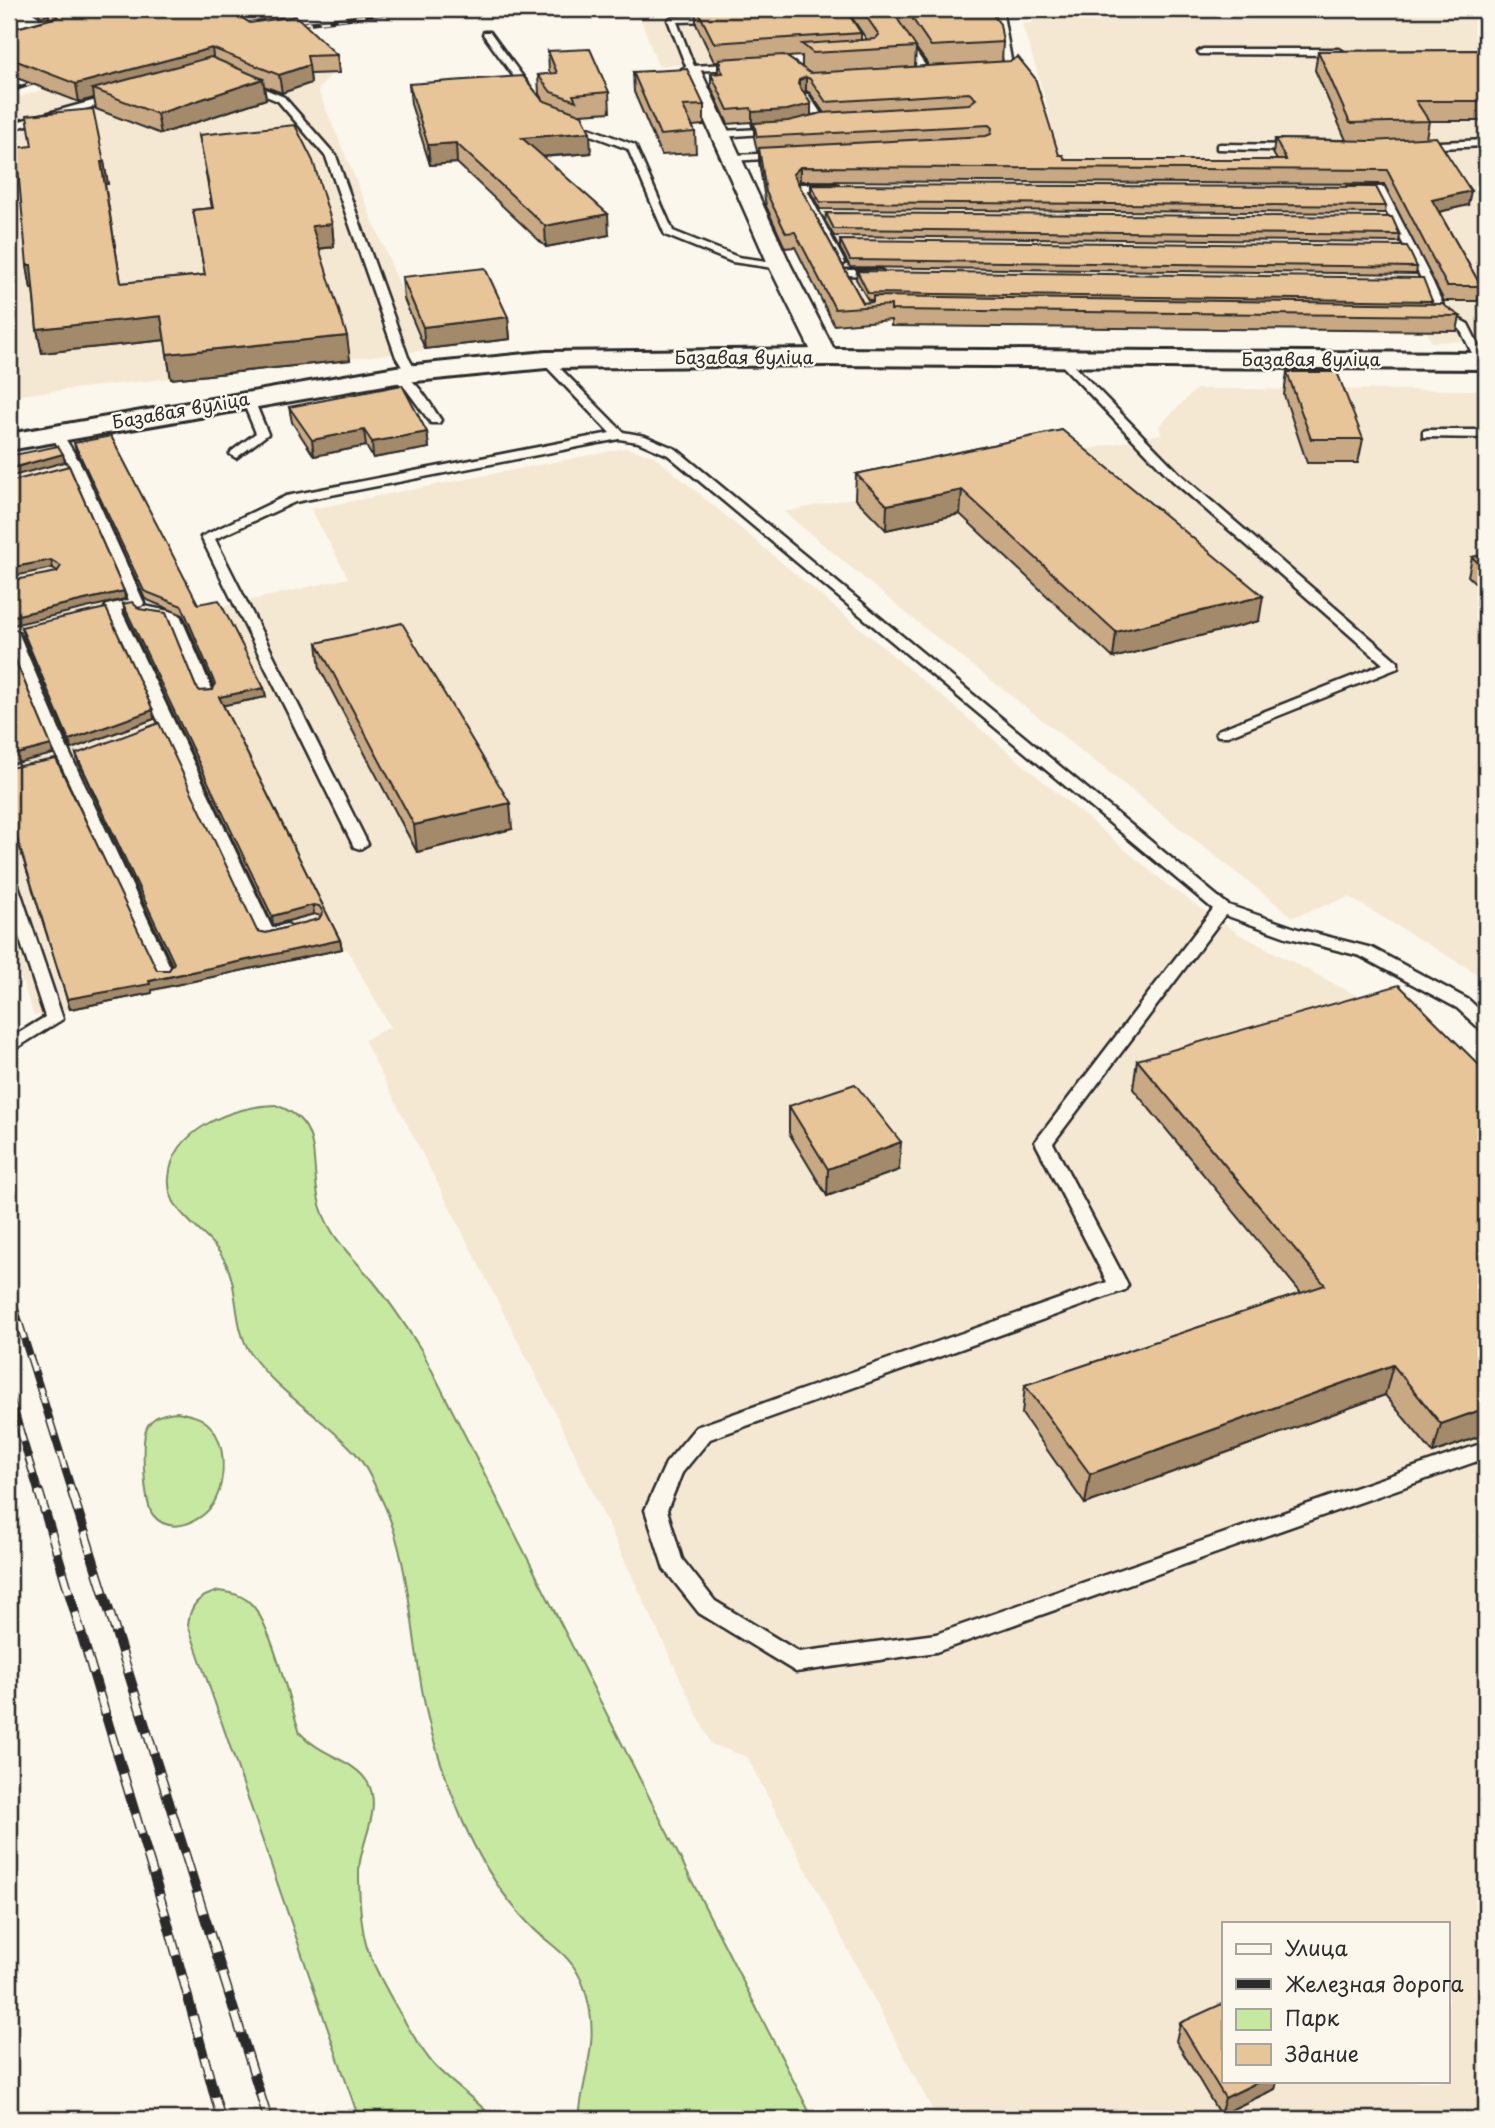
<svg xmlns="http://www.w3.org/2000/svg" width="1495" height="2128" font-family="'Playpen Sans',sans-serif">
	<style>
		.built { fill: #f5e8d3; fill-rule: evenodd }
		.green { fill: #c7e8a1; stroke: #798a66; stroke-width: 2 }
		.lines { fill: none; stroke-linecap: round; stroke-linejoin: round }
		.service-casing { stroke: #2b2b2b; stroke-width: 5 }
		.minor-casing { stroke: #2b2b2b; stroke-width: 5 }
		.tertiary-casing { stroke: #2b2b2b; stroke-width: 6 }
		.service { fill: #fbf7ec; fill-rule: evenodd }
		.minor { fill: #fbf7ec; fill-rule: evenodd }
		.tertiary { fill: #fbf7ec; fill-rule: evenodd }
		.rail-far2-casing { stroke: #2b2b2b; stroke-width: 4.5 }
		.rail-far1-casing { stroke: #2b2b2b; stroke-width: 8 }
		.rail-casing { stroke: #2b2b2b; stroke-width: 10 }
		.rail-far2 { stroke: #fbf7ec; stroke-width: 2.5; stroke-dasharray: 9; stroke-linecap: butt }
		.rail-far1 { stroke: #fbf7ec; stroke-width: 5; stroke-dasharray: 17; stroke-linecap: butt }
		.rail { stroke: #fbf7ec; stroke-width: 7; stroke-dasharray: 21; stroke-linecap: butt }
		.wall { fill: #c8a984; stroke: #2b2b2b; stroke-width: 2; fill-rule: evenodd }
		.shaded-wall { fill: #a28a6b; stroke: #2b2b2b; stroke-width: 2 }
		.building { fill: #e8c599; stroke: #2b2b2b; stroke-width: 2 }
		.labels { text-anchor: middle; stroke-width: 5; stroke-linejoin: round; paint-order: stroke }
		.far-street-label { font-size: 18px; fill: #2b2b2b; stroke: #fbf7ec }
	</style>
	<rect width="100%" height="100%" fill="#fbf7ec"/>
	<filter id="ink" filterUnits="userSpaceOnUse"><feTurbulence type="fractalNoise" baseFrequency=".0143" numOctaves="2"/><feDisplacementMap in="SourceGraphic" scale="14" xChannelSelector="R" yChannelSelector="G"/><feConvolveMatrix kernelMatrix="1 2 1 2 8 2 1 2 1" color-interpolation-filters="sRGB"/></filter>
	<g filter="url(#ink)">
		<g class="built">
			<polygon points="637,9 873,9 857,25 863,36 874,35 893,69 803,57 658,66"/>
			<polygon points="1028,9 1486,9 1486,341 1431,342 1426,331 891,326 890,322 859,323 784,182 1065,184 1045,98 1022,24 1033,23"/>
			<polygon points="310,32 329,45 332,74 318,90 427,350 9,396 9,100 115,68"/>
			<polygon points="1196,389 1486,390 1486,979 1349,897 1293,917 912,618 784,512 1161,434 1159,426"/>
			<path d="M626,448L654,456L1171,888L1239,934L1392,1014L1486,1109V2119H937L747,1757L711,1744L562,1427L364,1040L390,1027L347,949L189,982L152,993L34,1016L12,952H9V456L85,449L199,612L348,578L311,509ZM1224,1923H1448V2081H1224Z"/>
		</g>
		<g class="green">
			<path d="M275,1105C328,1122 307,1166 321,1208C331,1239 353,1257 373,1281C391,1303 406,1326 422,1351L813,2119H579C583,2069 602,2041 584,1987C572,1953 550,1947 529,1924C502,1896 479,1858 463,1822C447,1783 432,1742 424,1700C411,1635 410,1557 381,1498C374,1484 367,1467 357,1455C325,1418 279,1395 251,1354C231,1324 241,1286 222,1256C206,1229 166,1214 169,1178C172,1129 234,1106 275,1105Z"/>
			<path d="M177,1412C185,1414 195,1415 203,1420C228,1437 227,1481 213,1504C202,1522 170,1536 153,1515C144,1504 140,1438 148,1425C155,1415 166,1413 177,1412Z"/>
			<path d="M219,1591C232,1593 244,1595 253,1606C272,1627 289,1702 300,1733C321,1756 355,1760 368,1783C383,1810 359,1844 359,1871C359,1894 360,1918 365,1940C370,1965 417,2046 435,2066C453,2085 477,2100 494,2119H359L188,1625C190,1604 199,1596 219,1591Z"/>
		</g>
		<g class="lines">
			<defs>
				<g id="service">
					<polygon points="994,9 1002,9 1013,71 996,73 991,70 1005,67"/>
					<polygon points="720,16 721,18 717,21 677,22 694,66 741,63 746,66 741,69 688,71 668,20 672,17"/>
					<polygon points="484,32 490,32 534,92 534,96 528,96 483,34"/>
					<polygon points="903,36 907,39 931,74 929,76 913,78 908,75 920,72 899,39"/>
					<polygon points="1203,49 1339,49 1344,52 1339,55 1200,54 1198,52"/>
					<polygon points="242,82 248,82 284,97 336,156 408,357 417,373 415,375 407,375 396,357 326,157 278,101 242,86"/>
					<polygon points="118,94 123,97 121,99 9,130 9,124"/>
					<polygon points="802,94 808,94 826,121 824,123 818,123 800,96"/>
					<polygon points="564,121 570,121 635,145 673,231 738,257 780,263 785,266 780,269 732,262 665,235 628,149 564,125"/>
					<polygon points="780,128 780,132 777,133 721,137 716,134 721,131"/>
					<polygon points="1486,140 1486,146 1416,149 1411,146 1416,143"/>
					<polygon points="1220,144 1297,145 1302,148 1297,151 1217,149 1217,145"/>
					<polygon points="784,153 784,157 781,158 732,161 727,158 732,155"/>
					<polygon points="834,184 838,185 838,189 807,190 845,263 840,266 835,263 795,187 800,184"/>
					<polygon points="1348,187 1384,187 1432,280 1446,312 1468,324 1486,360 1485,363 1477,363 1460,329 1435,314 1422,280 1376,192 1352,192 1347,189"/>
					<polygon points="845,270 880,270 885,273 880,276 841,275 841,271"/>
					<polygon points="1058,357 1066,357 1180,474 1398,662 1398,668 1228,736 1218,736 1216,733 1218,730 1383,664 1172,480 1058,361"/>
					<polygon points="542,358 550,358 623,432 645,436 676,449 1228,905 1298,929 1372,948 1469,1000 1486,1016 1486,1031 1480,1029 1457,1008 1360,956 1286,937 1225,915 1053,1143 1128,1285 1125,1290 710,1439 682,1473 667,1510 682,1559 715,1601 799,1652 936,1634 1486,1442 1486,1458 936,1652 796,1672 699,1613 664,1569 645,1510 666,1463 696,1427 1107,1282 1035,1142 1213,909 668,455 638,442 619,439 295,502 215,539 368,844 360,849 354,847 201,537 286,496 610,433 542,362"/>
					<path d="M392,373C413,370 430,405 441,420L439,423H431L406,389L392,377Z"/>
					<polygon points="248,396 254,400 268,434 236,458 230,454 232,451 256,433 242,400"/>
					<polygon points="56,429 60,430 82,466 144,603 142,606 121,610 272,928 287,924 295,929 293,933 267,940 259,935 105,608 107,605 129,600 70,466 50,433"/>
					<polygon points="1427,430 1486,430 1486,438 1423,437 1423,431"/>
					<polygon points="144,606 179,613 214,694 212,697 202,697 200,694 168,619 139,613 137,610"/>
					<polygon points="9,628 18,632 64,741 173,973 171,977 159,977 157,973 50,741 9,643"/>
					<polygon points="9,877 17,882 63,1019 10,1052 9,1039 45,1017 9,906"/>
				</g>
				<polygon id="minor" points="691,64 700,69 791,266 838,357 834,362 818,362 814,357 769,266 682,69"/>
				<polygon id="tertiary" points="826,349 1486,353 1486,369 826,365 546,368 396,383 9,450 9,434 396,367 546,352"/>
			</defs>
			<use href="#service" class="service-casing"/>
			<use href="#minor" class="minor-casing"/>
			<use href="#tertiary" class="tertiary-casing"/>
			<use href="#service" class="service"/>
			<use href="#minor" class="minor"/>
			<use href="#tertiary" class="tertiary"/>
			<defs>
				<g id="rail-far2">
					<polyline points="229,26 295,16"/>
					<polyline points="284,26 420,9"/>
					<polyline points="9,91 49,78"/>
				</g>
				<g id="rail-far1">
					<polyline points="9,1290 73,1494"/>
					<polyline points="9,1393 39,1494"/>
				</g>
				<g id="rail">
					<polyline points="39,1492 167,1920 221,2119"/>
					<polyline points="72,1492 268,2119"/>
				</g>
			</defs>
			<use href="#rail-far2" class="rail-far2-casing"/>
			<use href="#rail-far1" class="rail-far1-casing"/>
			<use href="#rail" class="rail-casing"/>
			<use href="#rail-far2" class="rail-far2"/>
			<use href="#rail-far1" class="rail-far1"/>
			<use href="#rail" class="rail"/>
		</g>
		<g class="wall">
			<polygon points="29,9 96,9 103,13 102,9 228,9 250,23 337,55 339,73 310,74 311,83 282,93 264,86 266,99 161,134 96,109 94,98 79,102 9,75 9,30 49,19 49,15 40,17"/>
			<path d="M689,9H845L861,33V40H867L846,9H997L996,20L1003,42L1002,62L1059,155L1065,160H1277L1273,153L1275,139L1346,140L1315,70L1318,51L1486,50V121H1429L1426,138L1468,205L1439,212L1481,286L1478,301H1444L1384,184L800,181L798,183L863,303L873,302V300H868L856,279L857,271L1432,301L1431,304L1460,316L1457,331L891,326V320L834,325L795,247L785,248L766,206L759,162V151H757L754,137V126H752L751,122L728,124L711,87V74L718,73V64L719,63V62H714L696,24V13H691ZM916,48L929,66L915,67ZM802,56V67L787,57ZM806,91L810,93L824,113L811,115V104L803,92Z"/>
			<polygon points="548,51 609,92 610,112 581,114 591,153 543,157 609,235 546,247 457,163 430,165 411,104 409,84 544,101 539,94 538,75 551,74 549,71"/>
			<polygon points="633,72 704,105 704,125 692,126 695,132 696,153 661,155 634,92"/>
			<polygon points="199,135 332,224 334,247 319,249 350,360 171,379 165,340 42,353 37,329 33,289 31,289 27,265 104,162 108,184 105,184 121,283 205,275 193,210 212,208"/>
			<polygon points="811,185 1386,206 1385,213 820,209 811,193"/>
			<polygon points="826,213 1400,235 1399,242 834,236 825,221"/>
			<polygon points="840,240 1417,267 1416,274 850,267 840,248"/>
			<polygon points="402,277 508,317 510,339 425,349 404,299"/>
			<polygon points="1485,368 1486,368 1486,403 1481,390"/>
			<polygon points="1287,372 1363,439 1358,463 1307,463 1284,395"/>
			<polygon points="289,407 427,432 429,448 373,458 366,446 314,456 292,422"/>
			<polygon points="1062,430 1259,621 1113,658 960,514 886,530 855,498 856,474"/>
			<polygon points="74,443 198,604 264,688 266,697 223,705 340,940 342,949 152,990 152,993 70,1009 9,813 9,768 157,970 169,970 172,965 78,762 76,754 257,931 266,933 319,919 321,916 314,914 273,925 125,613 123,604 200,691 213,690 214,687 183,615 145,599 76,451"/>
			<polygon points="9,482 125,599 57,572 57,571 53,568"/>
			<polygon points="1486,554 1486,593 1468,576 1472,557"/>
			<polygon points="21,627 154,719 71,749 23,636"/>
			<polygon points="317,643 512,829 417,852 320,669"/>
			<polygon points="1137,1060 1486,1072 1486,1434 1433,1453 1385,1395 1085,1504 1022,1414 1025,1385 1301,1293 1133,1089"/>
			<polygon points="789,1106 899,1170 827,1196 789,1133"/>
			<polygon points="1180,2023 1224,2081 1277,2081 1275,2089 1220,2115 1176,2041"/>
		</g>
		<g class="shaded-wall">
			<polygon points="38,9 47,9 49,15 40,17"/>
			<polygon points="212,48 214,65 93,89 94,98 79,102 76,84"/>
			<polygon points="309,65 311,83 282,93 279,75"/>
			<polygon points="806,77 806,91 799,94 799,80"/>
			<polygon points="263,79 266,99 161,134 157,114"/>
			<polygon points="811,104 811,117 787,123 752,126 752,112"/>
			<polygon points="590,132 591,153 523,158 522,138"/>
			<polygon points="456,143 457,163 430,165 428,145"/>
			<polygon points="101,162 104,162 108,184 105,184"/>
			<polygon points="800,167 800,181 793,188 793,174"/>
			<polygon points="1471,191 1468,205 1430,214 1432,200"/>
			<polygon points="608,214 609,235 546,247 545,226"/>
			<polygon points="332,224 334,247 315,249 312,226"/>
			<polygon points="27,265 31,265 36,288 31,289"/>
			<polygon points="161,316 165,340 42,353 37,329"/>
			<polygon points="508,317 510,339 425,349 423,327"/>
			<polygon points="347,336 350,360 171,379 167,354"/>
			<polygon points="364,430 366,446 314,456 312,440"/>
			<polygon points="427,432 429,448 373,458 372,442"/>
			<polygon points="63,454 65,462 9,477 9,469"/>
			<polygon points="962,490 960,514 886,530 887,505"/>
			<polygon points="51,560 53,568 9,577 9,568"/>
			<polygon points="124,591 125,599 9,626 9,617"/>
			<polygon points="1263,596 1259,621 1113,658 1116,632"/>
			<polygon points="264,688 266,697 220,706 219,697"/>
			<polygon points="153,710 154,719 71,749 69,740"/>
			<polygon points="51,745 53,754 9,765 9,756"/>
			<polygon points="510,803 512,829 417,852 414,825"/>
			<polygon points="313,905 314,914 273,925 272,916"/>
			<polygon points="340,940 342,949 152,990 152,993 70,1009 67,999"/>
			<polygon points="901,1142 899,1170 827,1196 828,1169"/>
			<polygon points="1393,1365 1385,1395 1085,1504 1090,1474"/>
			<polygon points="1486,1408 1486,1434 1433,1453 1441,1424"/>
			<polygon points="1260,2081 1277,2081 1275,2089 1220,2115 1225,2098"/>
		</g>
		<g class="building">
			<polygon points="48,9 96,9 107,16 116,16 116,9 228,9 250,23 296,16 337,55 307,56 309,65 279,75 212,48 76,84 9,58 9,30 58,17"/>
			<polygon points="697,9 845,9 861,33 714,43"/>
			<polygon points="861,9 891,9 916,47 813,53 802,44 875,39 879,35"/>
			<polygon points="906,9 997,9 988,9 1000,24 1003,42 931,46"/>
			<polygon points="590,49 609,92 573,95 576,101 551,92 538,75 557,73 548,51"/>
			<polygon points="1486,50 1486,101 1416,101 1429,121 1350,123 1318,51"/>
			<polygon points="784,55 810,73 1011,61 1018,57 1035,78 1059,155 1063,155 1065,160 1286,160 1275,139 1372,141 1436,137 1471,191 1432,200 1481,286 1447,286 1387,170 800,167 793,174 863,303 873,302 873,296 1442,304 1460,316 891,310 891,305 835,309 795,232 786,233 766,192 759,148 986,136 991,134 992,128 989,125 757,137 754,123 788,121 822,113 969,104 976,99 969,93 826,102 810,79 806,77 799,80 798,84 811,104 787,110 752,112 751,108 728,110 711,74 723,73 718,64 721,63 719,59"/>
			<polygon points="211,57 263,79 157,114 93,89"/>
			<polygon points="687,69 704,105 683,106 695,132 660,135 633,72"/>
			<polygon points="523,76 542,100 582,115 590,132 522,138 608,214 545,226 456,143 428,145 409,84"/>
			<polygon points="93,109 104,162 101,162 121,283 205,275 193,210 213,208 199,135 295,125 313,161 332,224 312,226 347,336 167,354 161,316 37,329 31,265 27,265 16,148 32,146 27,115"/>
			<polygon points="811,185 1376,187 1386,206 820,202"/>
			<polygon points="826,213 1392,217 1400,235 834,229"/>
			<polygon points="840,240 1407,246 1417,267 850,260"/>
			<polygon points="485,268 508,317 423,327 402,277"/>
			<polygon points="857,271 1423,278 1432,301 868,293"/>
			<polygon points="1287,372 1337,372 1363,439 1311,439"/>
			<polygon points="402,385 427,432 372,442 364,430 312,440 289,407"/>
			<polygon points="1062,430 1263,596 1116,632 962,490 887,505 856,474"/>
			<polygon points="111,436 198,604 219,600 264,688 219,697 340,940 149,981 150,984 67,999 9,812 9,768 56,759 157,970 169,970 174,963 76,754 159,723 257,931 266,933 319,919 323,912 319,906 313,905 272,916 123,604 132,602 139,609 166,613 196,687 200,691 213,690 215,684 182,606 144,591 74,443"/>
			<polygon points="58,446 63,454 9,469 9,456"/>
			<polygon points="69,466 124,591 9,617 9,581 57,572 61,566 51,560 9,568 9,482"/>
			<polygon points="1486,554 1486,570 1472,557"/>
			<polygon points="106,608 153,710 69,740 21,627"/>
			<polygon points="402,623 510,803 414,825 317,643"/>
			<polygon points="9,645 51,745 9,756"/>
			<polygon points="1399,985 1486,1072 1486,1408 1441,1424 1393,1365 1090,1474 1025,1385 1325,1285 1137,1060"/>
			<polygon points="855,1084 901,1142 828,1169 789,1106"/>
			<polygon points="1224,2003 1224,2081 1260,2081 1225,2098 1180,2023"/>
		</g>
	</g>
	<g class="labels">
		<g class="far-street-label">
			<text x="744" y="364">Базавая вуліца</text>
			<text x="1311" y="366">Базавая вуліца</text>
			<text transform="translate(181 411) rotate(-10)" y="6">Базавая вуліца</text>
		</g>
	</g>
	<rect width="1495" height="2128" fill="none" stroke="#fbf7ec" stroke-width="35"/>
	<rect x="18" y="18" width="1460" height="2093" fill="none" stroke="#2b2b2b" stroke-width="2.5" filter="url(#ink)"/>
	<rect x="1222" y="1922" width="228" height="161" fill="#fbf7ec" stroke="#a8a59f" stroke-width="2"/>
	<rect x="1236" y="1944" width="35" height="10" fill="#fbf7ec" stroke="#a8a59f" stroke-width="2"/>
	<text x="1285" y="1956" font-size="21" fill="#2b2b2b">Улица</text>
	<rect x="1236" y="1979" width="35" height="10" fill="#2b2b2b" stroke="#a8a59f" stroke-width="2"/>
	<text x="1285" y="1992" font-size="21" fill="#2b2b2b">Железная дорога</text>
	<rect x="1236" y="2009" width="35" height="21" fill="#c7e8a1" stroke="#a8a59f" stroke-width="2"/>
	<text x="1285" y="2026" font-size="21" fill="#2b2b2b">Парк</text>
	<rect x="1236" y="2044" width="35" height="21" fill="#e8c599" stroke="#a8a59f" stroke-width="2"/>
	<text x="1285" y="2062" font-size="21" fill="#2b2b2b">Здание</text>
</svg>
